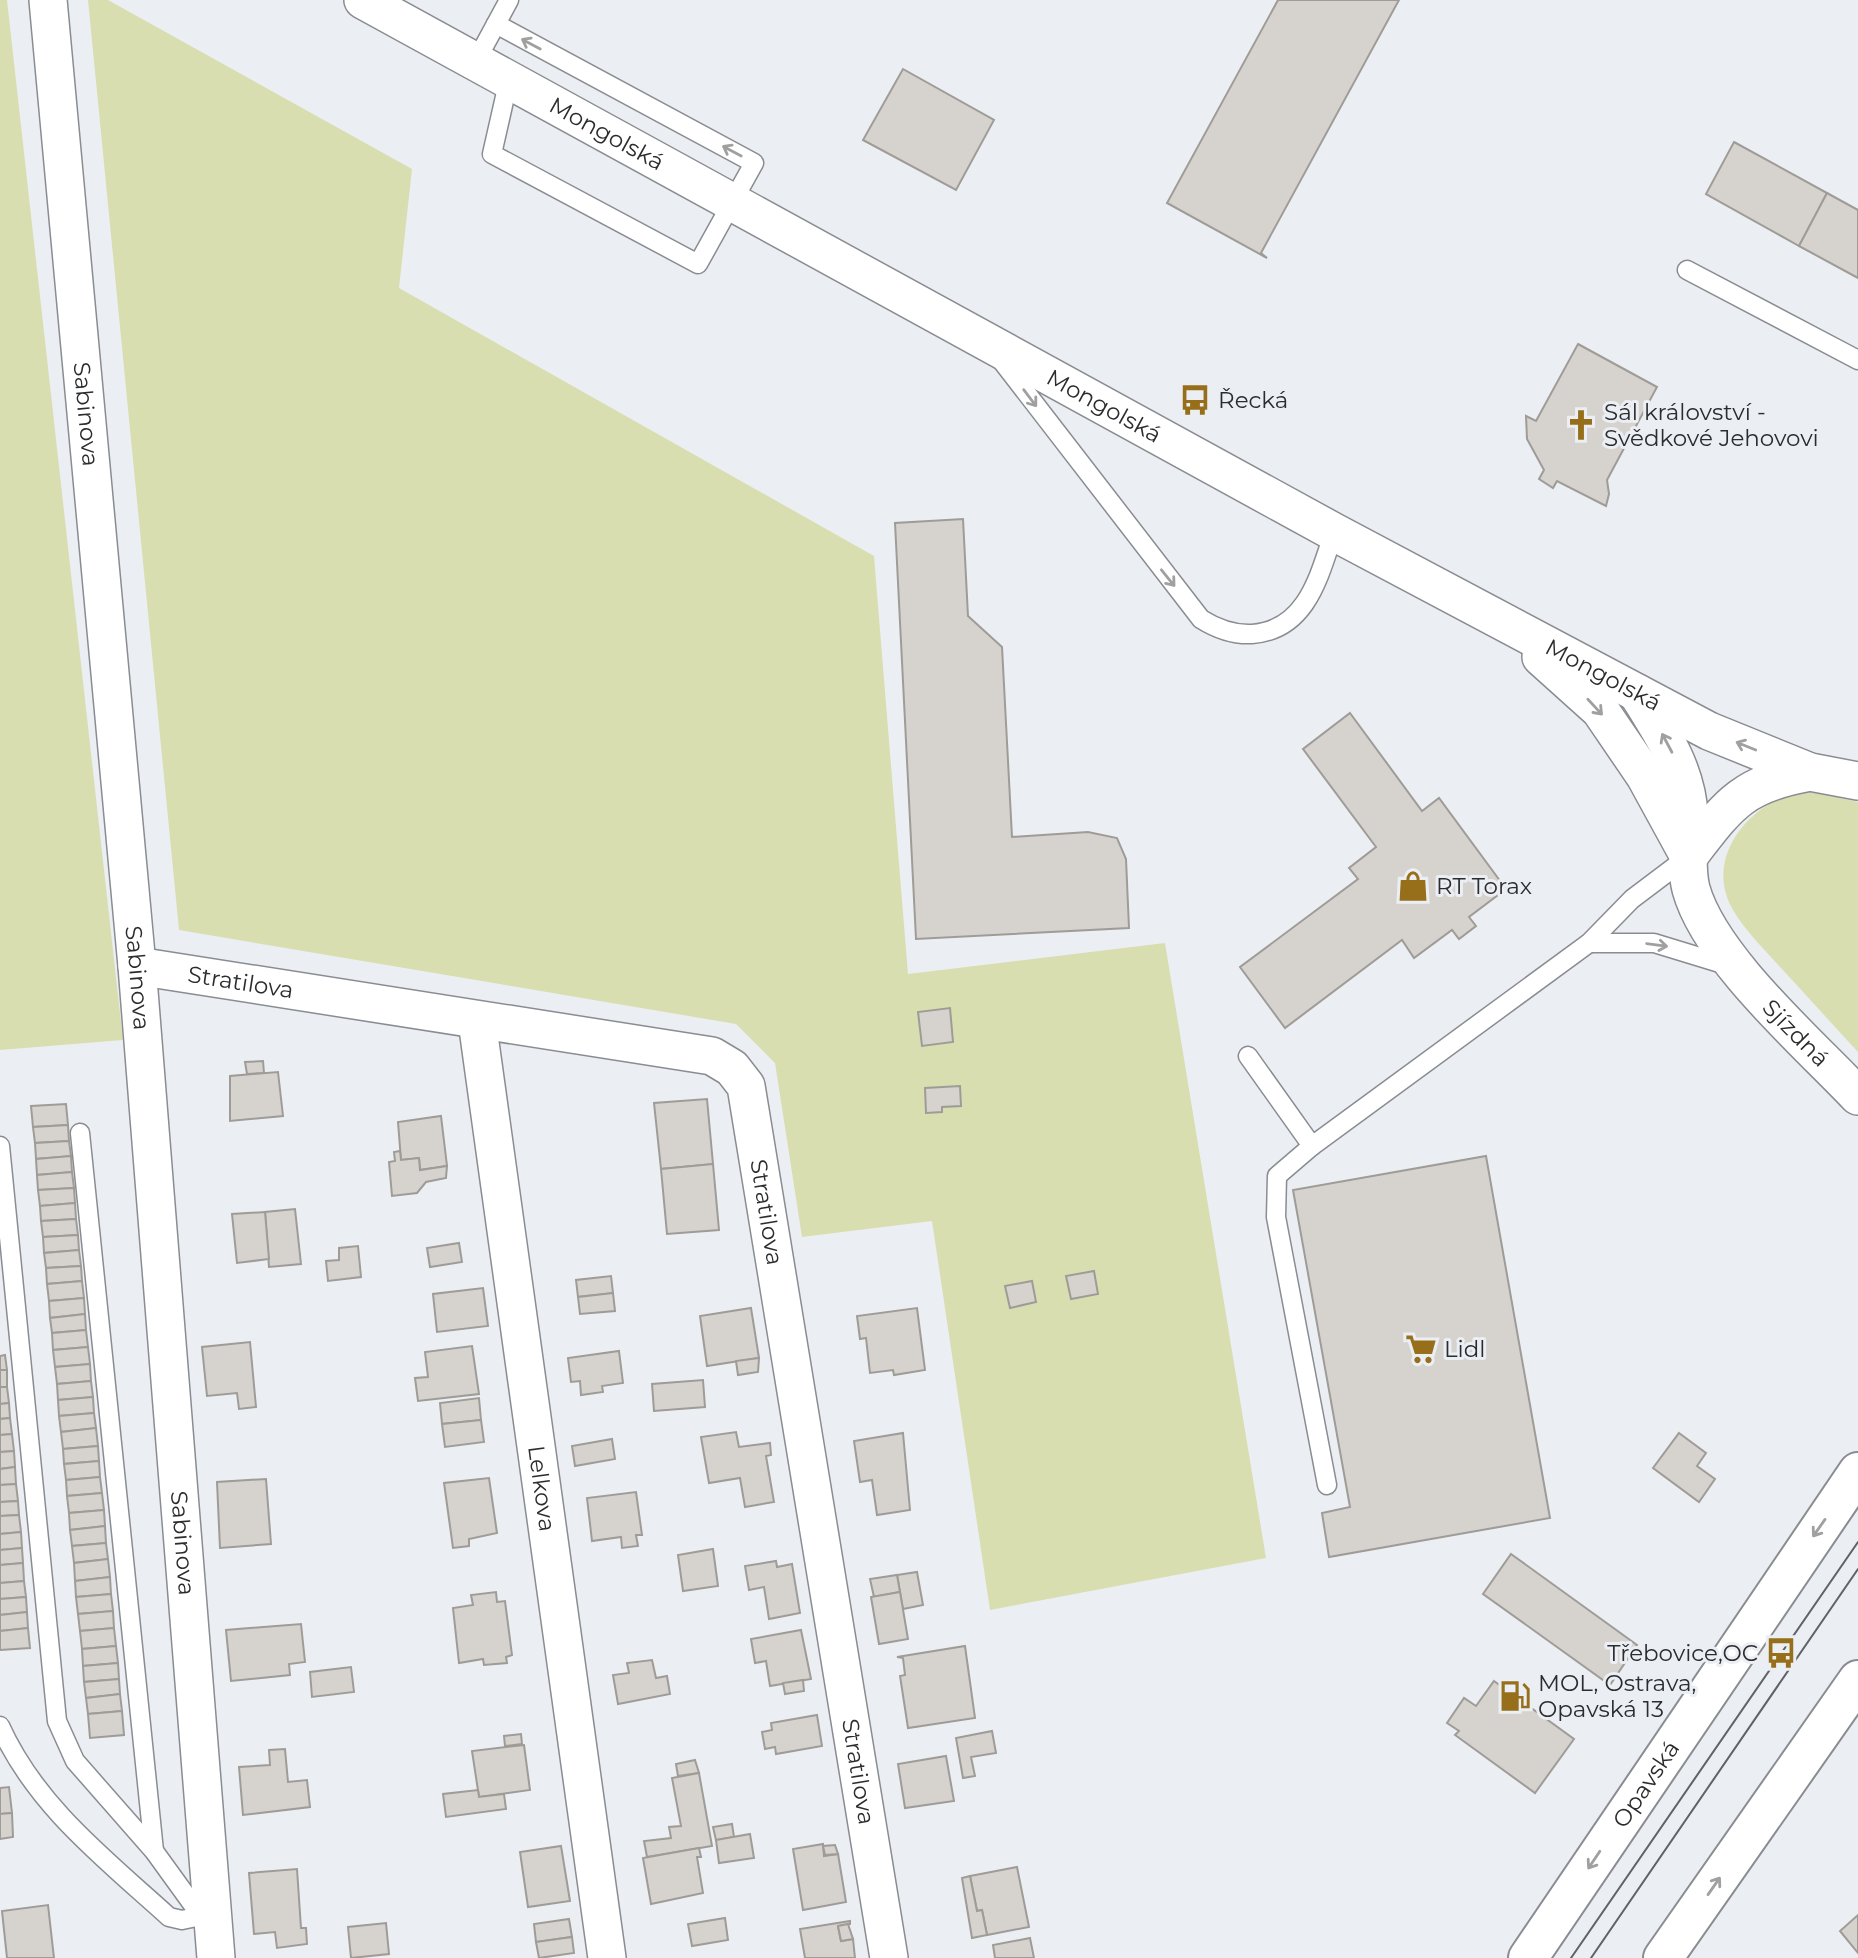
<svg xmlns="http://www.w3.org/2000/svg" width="1858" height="1958" font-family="Montserrat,sans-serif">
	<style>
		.green { fill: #d9deb1 }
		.building { fill: #d6d3ce; stroke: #9f9c97; stroke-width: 2 }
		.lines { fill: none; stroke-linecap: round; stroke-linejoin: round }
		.service-casing { stroke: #898c91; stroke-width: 21 }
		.minor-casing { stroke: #898c91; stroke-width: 40 }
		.secondary-casing { stroke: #898c91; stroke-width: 42 }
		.service { stroke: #fff; stroke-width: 18 }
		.minor { stroke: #fff; stroke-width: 37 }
		.secondary { stroke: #fff; stroke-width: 38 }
		.tram { stroke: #606264; stroke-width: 2 }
		.oneway { stroke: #a0a0a1 }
		.labels { text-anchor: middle; stroke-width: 6; stroke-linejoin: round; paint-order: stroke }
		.street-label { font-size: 23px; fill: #2b2c2e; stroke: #ebeff4 }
		.poi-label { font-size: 23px; fill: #2b2c2e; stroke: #ebeff4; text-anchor: start }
	</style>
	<rect width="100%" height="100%" fill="#ebeff4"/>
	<g class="green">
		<polygon points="0,0 7,0 123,1040 0,1050"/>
		<polygon points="88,0 108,0 412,169 399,288 874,556 908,974 1165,943 1266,1558 990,1610 932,1221 802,1237 775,1063 736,1024 179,930"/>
		<path d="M1792,793H1818L1858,802V1052C1832,1024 1807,996 1781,968C1765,950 1746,932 1733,910C1704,860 1745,809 1792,793Z"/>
	</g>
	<g class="building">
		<polygon points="1278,0 1399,0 1261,253 1267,258 1167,203"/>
		<polygon points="903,69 994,120 956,190 863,140"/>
		<polygon points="1734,142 1827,193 1799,246 1706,194"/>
		<polygon points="1827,193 1858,210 1858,278 1799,246"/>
		<polygon points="1578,344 1657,387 1607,480 1609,494 1606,506 1557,481 1553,488 1539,479 1544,470 1527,439 1526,416 1536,421"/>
		<polygon points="963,519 968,616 1002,647 1012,837 1088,832 1117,838 1126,859 1129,928 916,939 895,523"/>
		<polygon points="1350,713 1422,811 1439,798 1506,889 1469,917 1476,926 1459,939 1452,930 1414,958 1402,940 1285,1028 1240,967 1358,879 1349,868 1376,847 1303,749"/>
		<polygon points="950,1008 953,1042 922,1046 918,1012"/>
		<polygon points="263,1061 264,1073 247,1074 245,1062"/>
		<polygon points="278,1072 283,1116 230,1121 230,1076"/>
		<polygon points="960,1086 961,1106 942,1107 942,1112 926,1113 925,1088"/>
		<polygon points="707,1099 713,1164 661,1169 654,1103"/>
		<polygon points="66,1104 68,1125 33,1127 31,1106"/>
		<polygon points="441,1116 447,1166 420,1170 419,1158 401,1160 398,1122"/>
		<polygon points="68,1125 69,1141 35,1143 33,1127"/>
		<polygon points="69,1141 71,1156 36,1159 35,1143"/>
		<polygon points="400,1151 401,1160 419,1158 420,1170 447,1166 446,1178 426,1182 417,1193 392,1196 389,1162 395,1161 394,1152"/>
		<polygon points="71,1156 72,1172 37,1175 36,1159"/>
		<polygon points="1486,1156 1550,1518 1329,1557 1322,1513 1350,1507 1293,1190"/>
		<polygon points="713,1164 719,1230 667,1234 661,1169"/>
		<polygon points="72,1172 74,1188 38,1190 37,1175"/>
		<polygon points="74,1188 75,1203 40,1206 38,1190"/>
		<polygon points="75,1203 76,1219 41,1221 40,1206"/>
		<polygon points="295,1209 301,1264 269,1267 265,1212"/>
		<polygon points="265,1212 269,1259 237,1263 232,1214"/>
		<polygon points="76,1219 78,1235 43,1237 41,1221"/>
		<polygon points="78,1235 79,1250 44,1253 43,1237"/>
		<polygon points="459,1243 462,1262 430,1267 427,1248"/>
		<polygon points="358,1246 361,1277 328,1281 326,1261 339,1260 339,1248"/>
		<polygon points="79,1250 81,1266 46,1268 44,1253"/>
		<polygon points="81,1266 82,1281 47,1284 46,1268"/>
		<polygon points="1094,1271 1098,1294 1071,1299 1066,1276"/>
		<polygon points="611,1276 613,1293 578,1297 576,1280"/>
		<polygon points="82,1281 84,1298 49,1301 47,1284"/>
		<polygon points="1032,1281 1036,1302 1010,1308 1005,1286"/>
		<polygon points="483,1288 488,1326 437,1332 433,1294"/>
		<polygon points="613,1293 615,1311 580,1314 578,1297"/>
		<polygon points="84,1298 85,1314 50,1318 49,1301"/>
		<polygon points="751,1308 759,1358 707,1366 700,1316"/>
		<polygon points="917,1308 925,1370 894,1375 893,1370 870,1373 866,1338 860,1339 857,1316"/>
		<polygon points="85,1314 86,1330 52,1333 50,1318"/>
		<polygon points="86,1330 88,1347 53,1350 52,1333"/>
		<polygon points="250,1342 256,1407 239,1409 237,1393 207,1396 202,1347"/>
		<polygon points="472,1346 479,1394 418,1401 415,1378 428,1377 425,1352"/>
		<polygon points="88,1347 90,1364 55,1367 53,1350"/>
		<polygon points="619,1351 623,1383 602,1386 603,1392 581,1395 580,1381 571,1382 568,1358"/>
		<polygon points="5,1355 7,1370 0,1370 0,1356"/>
		<polygon points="759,1358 758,1372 738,1375 736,1361"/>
		<polygon points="90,1364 91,1381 57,1384 55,1367"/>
		<rect x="0" y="1370" width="7" height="17"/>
		<polygon points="703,1380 705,1407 654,1411 652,1384"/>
		<polygon points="91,1381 93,1397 58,1400 57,1384"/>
		<polygon points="0,1387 7,1387 9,1403 0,1404"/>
		<polygon points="93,1397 94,1413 59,1416 58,1400"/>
		<polygon points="479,1398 481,1420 442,1424 440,1403"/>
		<polygon points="9,1403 10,1418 0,1419 0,1404"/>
		<polygon points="94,1413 96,1428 61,1432 59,1416"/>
		<polygon points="10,1418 12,1434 0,1435 0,1419"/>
		<polygon points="481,1420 484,1442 445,1447 442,1424"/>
		<polygon points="96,1428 98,1446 63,1449 61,1432"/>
		<polygon points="736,1432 739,1447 770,1443 771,1455 766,1456 774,1502 745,1507 740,1478 709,1483 701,1437"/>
		<polygon points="903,1433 910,1510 877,1515 872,1480 860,1482 854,1441"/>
		<polygon points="1679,1433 1706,1453 1697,1466 1715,1479 1699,1502 1653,1468"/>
		<polygon points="12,1434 14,1451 0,1452 0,1435"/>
		<polygon points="612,1439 615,1459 575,1466 572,1446"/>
		<polygon points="98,1446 99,1461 64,1464 63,1449"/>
		<polygon points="14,1451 15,1467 0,1469 0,1452"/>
		<polygon points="99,1461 100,1477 66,1480 64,1464"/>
		<polygon points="15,1467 16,1484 0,1485 0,1469"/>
		<polygon points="100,1477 102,1493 67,1496 66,1480"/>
		<polygon points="489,1478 497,1533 469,1539 469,1546 453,1548 444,1483"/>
		<polygon points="266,1479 271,1544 220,1548 217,1482"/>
		<polygon points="16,1484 18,1501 0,1502 0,1485"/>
		<polygon points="636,1492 642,1535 636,1535 638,1546 622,1548 621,1537 592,1541 587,1498"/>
		<polygon points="102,1493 104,1510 69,1513 67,1496"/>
		<polygon points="18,1501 19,1515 0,1516 0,1502"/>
		<polygon points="104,1510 105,1526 70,1530 69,1513"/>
		<polygon points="19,1515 21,1532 0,1534 0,1516"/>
		<polygon points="105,1526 106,1543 72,1546 70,1530"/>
		<polygon points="21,1532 22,1548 0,1550 0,1534"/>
		<polygon points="106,1543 108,1559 74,1563 72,1546"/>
		<polygon points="22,1548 23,1563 0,1565 0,1550"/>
		<polygon points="713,1549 718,1586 683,1591 678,1555"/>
		<polygon points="1511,1554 1637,1645 1610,1685 1483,1594"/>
		<polygon points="108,1559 110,1577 75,1581 74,1563"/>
		<polygon points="776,1561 777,1567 792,1564 800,1613 769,1619 764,1587 749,1590 745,1566"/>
		<polygon points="23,1563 24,1581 0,1583 0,1565"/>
		<polygon points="917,1572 923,1605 903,1609 897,1575"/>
		<polygon points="897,1575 900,1592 874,1597 870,1579"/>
		<polygon points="110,1577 111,1594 76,1597 75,1581"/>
		<polygon points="24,1581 26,1597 0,1599 0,1583"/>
		<polygon points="496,1592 497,1602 505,1601 512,1655 506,1657 507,1663 484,1665 483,1659 459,1663 453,1608 473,1605 471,1595"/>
		<polygon points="900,1592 908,1639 879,1644 871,1597"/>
		<polygon points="111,1594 113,1611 78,1614 76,1597"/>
		<polygon points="26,1597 27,1612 0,1615 0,1599"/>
		<polygon points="113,1611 114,1628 80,1631 78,1614"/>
		<polygon points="27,1612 28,1628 0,1631 0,1615"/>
		<polygon points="301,1624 305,1662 289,1664 290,1675 231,1681 226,1630"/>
		<polygon points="28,1628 30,1648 0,1650 0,1631"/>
		<polygon points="114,1628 116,1646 82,1649 80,1631"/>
		<polygon points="801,1630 811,1679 770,1686 766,1661 755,1663 751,1639"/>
		<polygon points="116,1646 118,1663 83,1666 82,1649"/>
		<polygon points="965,1646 975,1718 908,1728 900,1676 905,1675 903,1658 897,1657"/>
		<polygon points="652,1660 656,1678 667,1676 670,1694 618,1704 613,1675 629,1673 627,1663"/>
		<polygon points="118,1663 119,1679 84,1682 83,1666"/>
		<polygon points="351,1667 354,1692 312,1697 310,1672"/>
		<polygon points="119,1679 120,1694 86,1698 84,1682"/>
		<polygon points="803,1680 804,1691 785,1694 783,1683"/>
		<polygon points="1494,1681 1574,1739 1535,1793 1455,1735 1459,1731 1447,1723 1464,1698 1476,1706"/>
		<polygon points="120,1694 122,1711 88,1714 86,1698"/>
		<polygon points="122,1711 124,1735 90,1738 88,1714"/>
		<polygon points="817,1715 822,1746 776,1754 775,1747 765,1749 762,1732 772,1730 771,1723"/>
		<polygon points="992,1731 996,1753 971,1757 975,1776 963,1778 956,1738"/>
		<polygon points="521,1734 522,1744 505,1746 504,1736"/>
		<polygon points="524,1745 530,1790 479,1797 472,1751"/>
		<polygon points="285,1749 288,1782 307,1780 310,1807 243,1815 239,1767 270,1765 269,1750"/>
		<polygon points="946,1756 954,1801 905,1808 898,1764"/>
		<polygon points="695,1760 699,1773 678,1776 676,1764"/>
		<polygon points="699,1773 712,1846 647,1857 644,1841 671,1838 669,1827 681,1826 672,1778"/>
		<polygon points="9,1787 12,1813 0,1814 0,1788"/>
		<polygon points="478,1790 479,1797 504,1794 506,1809 446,1817 443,1794"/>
		<polygon points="12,1813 13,1837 0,1839 0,1814"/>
		<polygon points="732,1824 734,1837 716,1840 713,1827"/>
		<polygon points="750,1834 754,1858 719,1863 716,1840"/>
		<polygon points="823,1844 824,1856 838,1854 846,1902 803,1910 793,1849"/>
		<polygon points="835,1845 838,1854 825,1855 823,1846"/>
		<polygon points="561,1846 570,1901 528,1907 520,1852"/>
		<polygon points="699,1848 701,1857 697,1857 703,1893 651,1904 643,1858"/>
		<polygon points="1017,1867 1029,1927 987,1935 982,1910 977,1911 970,1876"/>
		<polygon points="297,1869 301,1928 306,1928 307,1944 277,1948 275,1932 254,1934 249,1873"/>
		<polygon points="970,1876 977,1911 982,1910 987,1935 972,1938 962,1878"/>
		<polygon points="48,1905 54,1958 7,1958 2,1911"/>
		<polygon points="1858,1915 1858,1953 1840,1931"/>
		<polygon points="725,1918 728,1940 692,1946 688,1924"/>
		<polygon points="569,1919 572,1937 536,1942 534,1924"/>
		<polygon points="850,1921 850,1924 838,1926 841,1941 853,1939 855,1958 805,1958 800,1929"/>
		<polygon points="386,1923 389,1954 351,1958 348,1927"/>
		<polygon points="848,1924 853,1939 841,1941 838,1926"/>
		<polygon points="572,1937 574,1953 539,1958 536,1942"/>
		<polygon points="1030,1938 1034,1958 995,1958 993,1945"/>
	</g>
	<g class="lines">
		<defs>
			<g id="service">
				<polyline points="496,24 754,163 698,264 492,154 509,79"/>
				<polyline points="476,61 509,0"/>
				<polyline points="1687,270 1858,360"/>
				<path d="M1001,360L1201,619C1217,629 1233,635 1252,634C1307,630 1319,576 1334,532"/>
				<polyline points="1589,943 1654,943 1726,965"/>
				<polyline points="1248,1056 1312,1146 1277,1176 1276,1217 1327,1485"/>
				<polyline points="80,1133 154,1851"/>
				<polyline points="0,1146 57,1721 75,1761 154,1851 201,1916 211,1915"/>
				<polyline points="1312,1146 1589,943 1632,899 1689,856"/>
				<path d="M0,1726C36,1806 105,1859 169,1917L182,1920L201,1916"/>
			</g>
			<g id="minor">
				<path id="s1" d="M48,0L137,966L216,1958"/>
				<path id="s2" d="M363,0L1334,532L1709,731L1810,772L1858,781"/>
				<polyline points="1541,657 1600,710 1645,776 1685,849"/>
				<path id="s3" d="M1637,693C1660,730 1687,769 1689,815C1690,838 1685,866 1691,889C1710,958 1808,1043 1858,1096"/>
				<path d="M1689,856C1729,804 1742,784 1810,772"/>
				<path id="s4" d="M137,966L712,1056L732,1068L746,1086L889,1958"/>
				<path id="s5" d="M477,1021L607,1958"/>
			</g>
			<g id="secondary">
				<path id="s6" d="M1528,1958L1858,1472"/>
				<polyline points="1663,1958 1858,1680"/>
			</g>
		</defs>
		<use href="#service" class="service-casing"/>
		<use href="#minor" class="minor-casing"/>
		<use href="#secondary" class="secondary-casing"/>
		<use href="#service" class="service"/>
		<use href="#minor" class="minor"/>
		<use href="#secondary" class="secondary"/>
		<g class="tram">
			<polyline points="1571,1958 1858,1542"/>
			<polyline points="1591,1958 1858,1569"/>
		</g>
	</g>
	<defs><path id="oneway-shaft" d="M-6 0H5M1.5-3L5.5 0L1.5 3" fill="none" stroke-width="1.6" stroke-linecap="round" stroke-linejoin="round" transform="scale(1.75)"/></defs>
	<g class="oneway">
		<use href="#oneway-shaft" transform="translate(531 44) rotate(-152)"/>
		<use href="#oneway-shaft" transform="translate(732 151) rotate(-152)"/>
		<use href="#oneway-shaft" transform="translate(1030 398) rotate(53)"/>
		<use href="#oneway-shaft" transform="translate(1168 578) rotate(51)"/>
		<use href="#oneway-shaft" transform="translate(1595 707) rotate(47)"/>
		<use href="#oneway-shaft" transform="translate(1667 743) rotate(-118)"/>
		<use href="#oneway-shaft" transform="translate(1746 746) rotate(-158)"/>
		<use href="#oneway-shaft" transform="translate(1657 945) rotate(8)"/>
		<use href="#oneway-shaft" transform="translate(1819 1528) rotate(125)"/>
		<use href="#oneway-shaft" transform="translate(1594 1860) rotate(124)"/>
		<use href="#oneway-shaft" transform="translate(1714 1886) rotate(-55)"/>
	</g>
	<defs>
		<symbol id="bus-bare" viewBox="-9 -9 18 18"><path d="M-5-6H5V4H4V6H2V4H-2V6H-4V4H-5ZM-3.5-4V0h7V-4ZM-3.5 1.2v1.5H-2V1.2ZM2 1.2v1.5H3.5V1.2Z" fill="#976f1b" stroke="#ebeff4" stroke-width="2.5" paint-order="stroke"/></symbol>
		<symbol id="church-bare" viewBox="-9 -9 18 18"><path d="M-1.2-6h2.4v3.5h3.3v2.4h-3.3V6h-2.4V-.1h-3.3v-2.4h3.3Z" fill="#976f1b" stroke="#ebeff4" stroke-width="2.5" paint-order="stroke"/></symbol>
		<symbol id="shop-bare" viewBox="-9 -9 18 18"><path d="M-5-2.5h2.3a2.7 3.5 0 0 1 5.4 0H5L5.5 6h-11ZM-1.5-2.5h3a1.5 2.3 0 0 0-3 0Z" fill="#976f1b" stroke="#ebeff4" stroke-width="2.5" paint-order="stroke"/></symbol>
		<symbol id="supermarket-bare" viewBox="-9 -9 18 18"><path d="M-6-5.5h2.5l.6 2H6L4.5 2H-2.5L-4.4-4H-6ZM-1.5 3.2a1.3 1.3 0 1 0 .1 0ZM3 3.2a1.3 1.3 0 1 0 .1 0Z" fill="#976f1b" stroke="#ebeff4" stroke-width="2.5" paint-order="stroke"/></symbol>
		<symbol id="fuel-bare" viewBox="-9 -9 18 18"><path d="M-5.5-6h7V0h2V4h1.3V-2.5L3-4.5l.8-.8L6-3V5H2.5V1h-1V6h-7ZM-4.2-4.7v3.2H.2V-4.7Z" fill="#976f1b" stroke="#ebeff4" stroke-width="2.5" paint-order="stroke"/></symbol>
	</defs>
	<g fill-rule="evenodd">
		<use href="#bus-bare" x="1173" y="378" width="44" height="44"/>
		<use href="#church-bare" x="1559" y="403" width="44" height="44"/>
		<use href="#shop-bare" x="1391" y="864" width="44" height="44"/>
		<use href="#supermarket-bare" x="1399" y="1327" width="44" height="44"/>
		<use href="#bus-bare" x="1759" y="1631" width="44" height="44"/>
		<use href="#fuel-bare" x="1493" y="1674" width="44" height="44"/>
	</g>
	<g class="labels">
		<g class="street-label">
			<text dy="8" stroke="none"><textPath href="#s2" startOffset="278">Mongolská</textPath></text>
			<text dy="8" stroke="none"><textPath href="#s2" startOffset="845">Mongolská</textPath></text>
			<text dy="8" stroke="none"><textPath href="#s1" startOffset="416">Sabinova</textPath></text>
			<text dy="8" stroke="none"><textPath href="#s2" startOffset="1412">Mongolská</textPath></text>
			<text dy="8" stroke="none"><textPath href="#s1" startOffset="982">Sabinova</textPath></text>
			<text dy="8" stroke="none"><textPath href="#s4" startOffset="105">Stratilova</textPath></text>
			<text dy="8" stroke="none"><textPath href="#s3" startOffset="388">Sjízdná</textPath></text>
			<text dy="8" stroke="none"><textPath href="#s4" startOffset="756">Stratilova</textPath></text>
			<text dy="8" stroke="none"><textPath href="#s5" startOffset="472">Lelkova</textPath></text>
			<text dy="8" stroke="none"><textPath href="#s1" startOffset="1549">Sabinova</textPath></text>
			<text dy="8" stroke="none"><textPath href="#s4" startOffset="1323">Stratilova</textPath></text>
			<text dy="8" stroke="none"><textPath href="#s6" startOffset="210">Opavská</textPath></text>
		</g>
		<g class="poi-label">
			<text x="1218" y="408">Řecká</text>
			<text x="1604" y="420">Sál království -<tspan x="1604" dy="26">Svědkové Jehovovi</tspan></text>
			<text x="1436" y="894">RT Torax</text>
			<text x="1444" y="1357">Lidl</text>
			<text x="1758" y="1661" text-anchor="end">Třebovice,OC</text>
			<text x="1538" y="1691">MOL, Ostrava,<tspan x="1538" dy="26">Opavská 13</tspan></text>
		</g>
	</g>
</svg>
